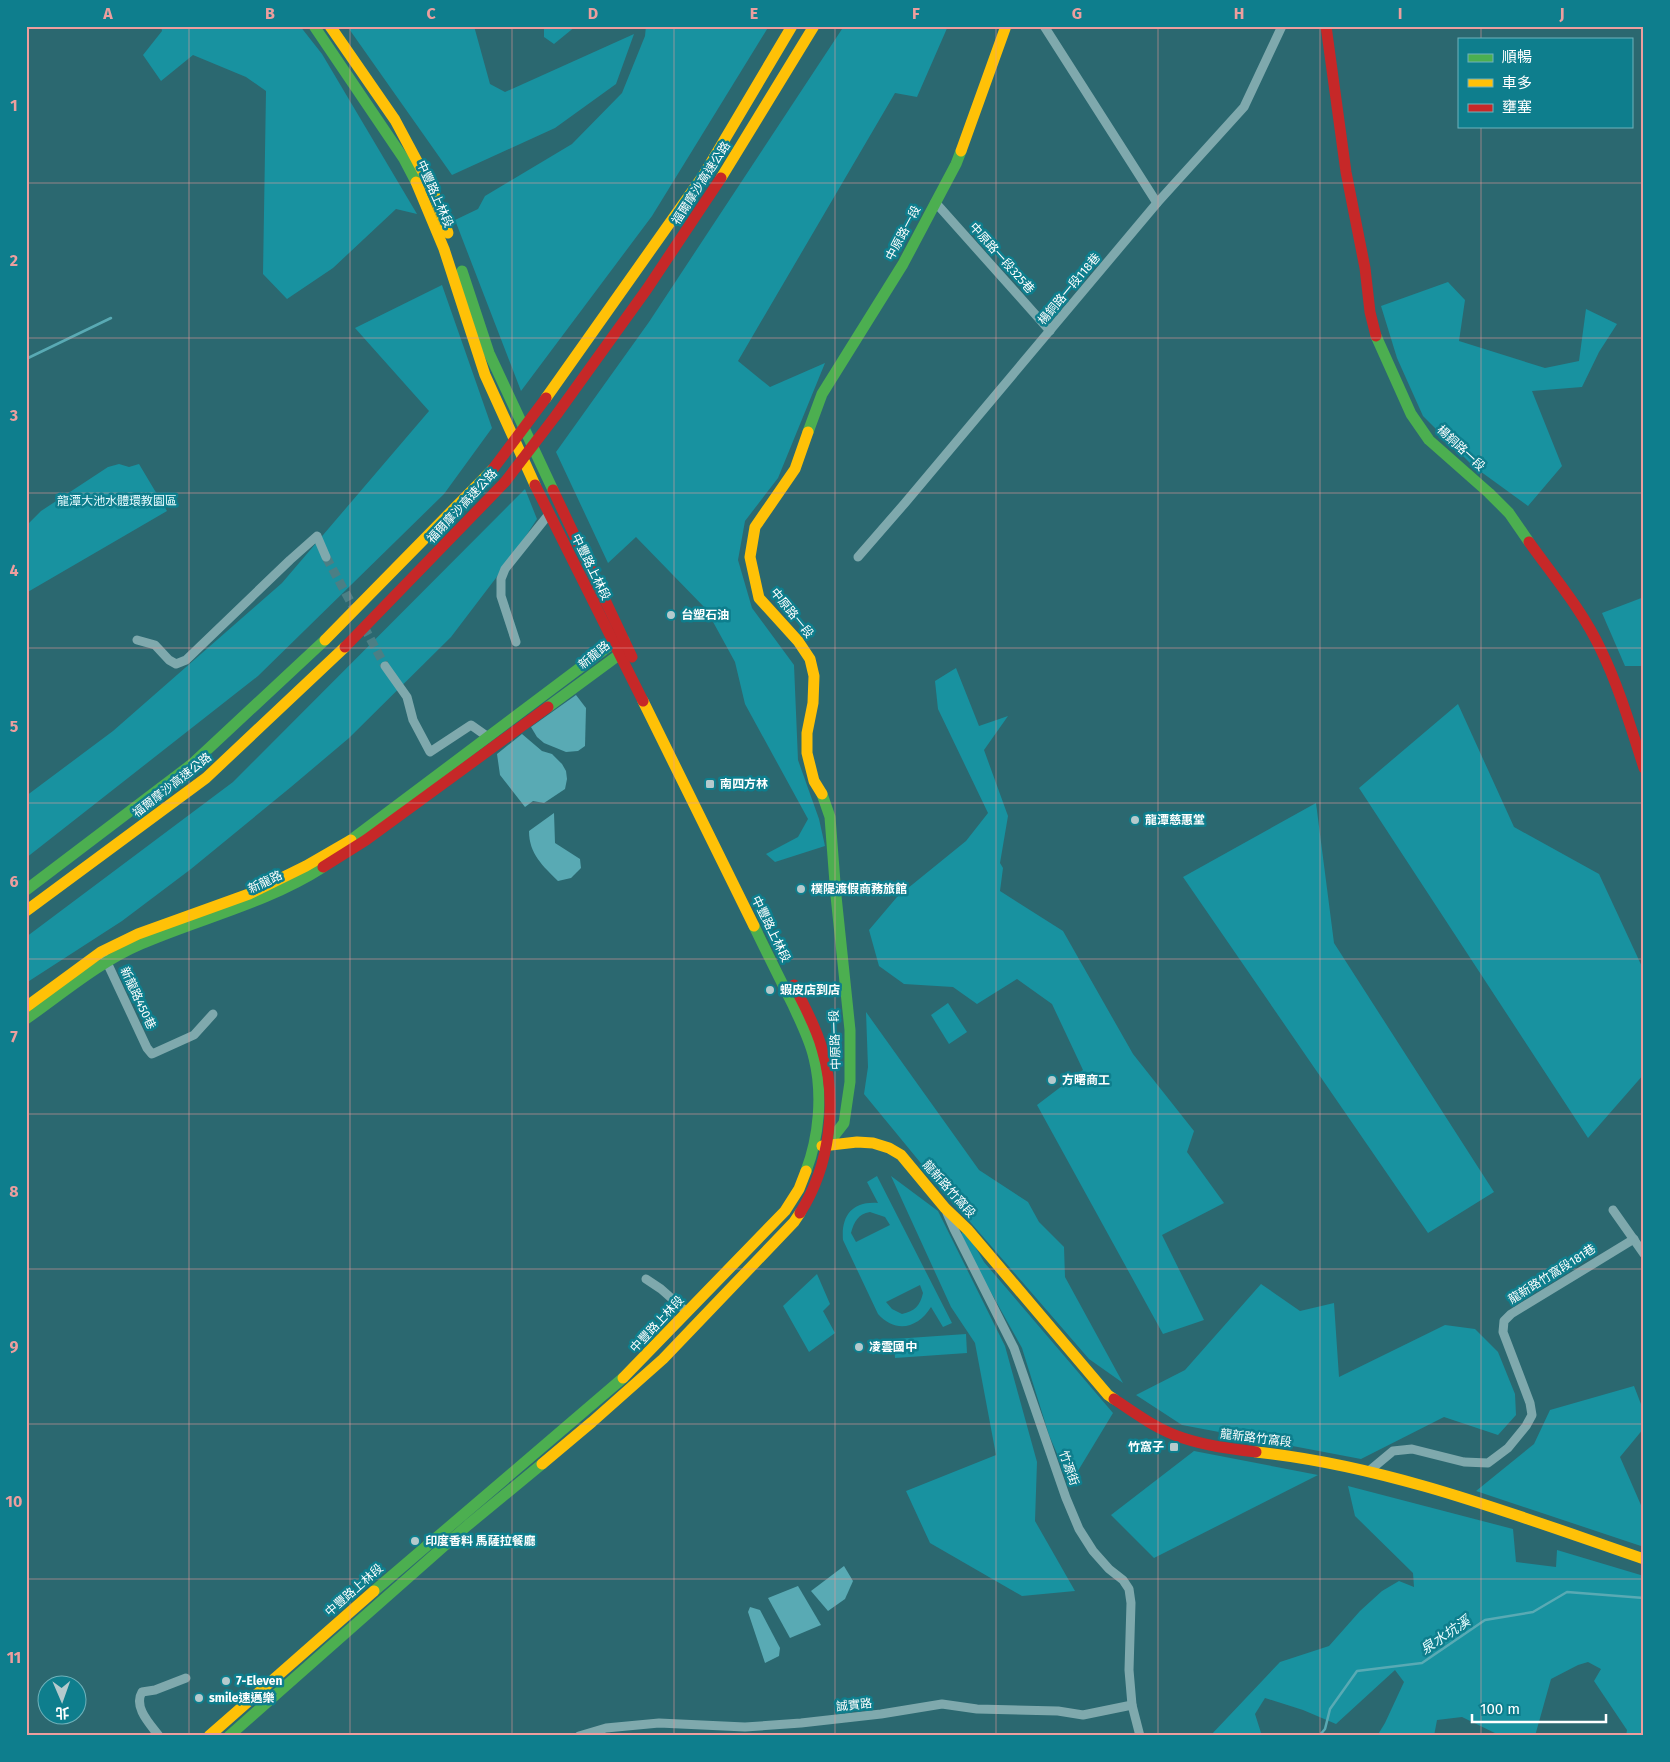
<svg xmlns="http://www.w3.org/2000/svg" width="1670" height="1762" font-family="'Fira Sans','Noto Sans TC',sans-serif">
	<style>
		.green { fill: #1892a0; fill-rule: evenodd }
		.water { fill: #59aab4 }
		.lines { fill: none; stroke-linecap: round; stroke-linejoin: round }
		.stream { stroke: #59aab4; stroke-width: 2.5 }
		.street-tunnel { stroke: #4b7f85; stroke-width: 9; stroke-dasharray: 9 4.5; stroke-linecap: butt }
		.street { stroke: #7fa9ad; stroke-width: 9 }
		.fast { stroke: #4caf50; stroke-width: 11 }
		.slow { stroke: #ffc107; stroke-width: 11 }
		.jam { stroke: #c62828; stroke-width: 11 }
		.jam-bridge { stroke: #c62828; stroke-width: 11 }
		.grid { fill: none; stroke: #ed9e9e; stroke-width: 1; stroke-opacity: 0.55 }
		.poi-dot { fill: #b5cacd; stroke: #0e7e8d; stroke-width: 2 }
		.labels { text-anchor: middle; stroke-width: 5; stroke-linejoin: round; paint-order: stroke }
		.street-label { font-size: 12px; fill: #fff; stroke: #0e7e8d }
		.park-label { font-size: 12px; fill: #e8fcff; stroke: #0e7e8d }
		.poi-label { font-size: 12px; font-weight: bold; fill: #fff; stroke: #0e7e8d; text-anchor: start }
		.water-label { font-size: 14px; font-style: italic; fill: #e7fcfe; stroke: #0e7e8d }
		.neatline { fill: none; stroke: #ed9e9e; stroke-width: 2 }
		.grid-label { font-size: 16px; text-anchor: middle; font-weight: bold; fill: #ed9e9e }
	</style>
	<rect width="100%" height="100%" fill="#2b6870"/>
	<g class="green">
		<polygon points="161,26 300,26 322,54 417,214 396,209 333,268 287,299 263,274 266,91 246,77 193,55 161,81 143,55 162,31"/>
		<polygon points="347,26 474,26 490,84 505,92 634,34 616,84 555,128 452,175"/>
		<polygon points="544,26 576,26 554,44 544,37"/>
		<polygon points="646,26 769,26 652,216 521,391 455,220 478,209 485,196 572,144 622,93 645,36"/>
		<polygon points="844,26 948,26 917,97 895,93 738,361 770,387 825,363 778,478 745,521 738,560 752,608 794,665 798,760 819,819 825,846 775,862 766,854 798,837 808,819 745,704 735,662 706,609 636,537 608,563 556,452 649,322"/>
		<polygon points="1448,282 1465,300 1459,341 1545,368 1579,361 1586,309 1617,324 1599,352 1582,387 1532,391 1562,466 1528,506 1473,466 1423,416 1397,358 1381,306"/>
		<polygon points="442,285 492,428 444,494 258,676 26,858 26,796 113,731 282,583 429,411 355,328"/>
		<polygon points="119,464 129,467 139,464 167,511 26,593 26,526 41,511 108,467"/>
		<polygon points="525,489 537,519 512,557 451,637 349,738 291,787 191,869 122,921 26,983 26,937 233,782"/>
		<polygon points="1644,597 1644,666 1625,666 1602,613"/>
		<polygon points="956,668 979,726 1008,716 984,750 1008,816 1000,863 1003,868 1000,891 1063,931 1133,1054 1194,1131 1187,1152 1224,1203 1162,1235 1204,1320 1163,1334 1037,1105 1083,1070 1052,1004 1017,979 977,1004 953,987 904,984 879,966 869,930 897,897 966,841 988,813 938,709 935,681"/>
		<polygon points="1458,704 1514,827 1599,874 1644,971 1644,1074 1588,1138 1359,788"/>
		<polygon points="1316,803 1334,943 1494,1192 1428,1233 1183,877"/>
		<polygon points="948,1003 967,1032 949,1044 931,1015"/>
		<polygon points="866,1012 979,1170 1028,1202 1039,1222 1064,1247 1065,1277 1123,1383 1089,1359 952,1201 864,1094 868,1067"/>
		<path d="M877,1176L952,1323L943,1327L931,1307C918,1328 896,1334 878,1314L843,1240C841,1216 852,1201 878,1203L867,1182ZM870,1212L885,1217L890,1225L856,1242L851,1233C854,1222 858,1214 870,1212ZM920,1285L923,1293C920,1306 915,1311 902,1314L892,1309L886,1302Z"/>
		<polygon points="891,1176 938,1211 1005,1346 1037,1462 1035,1521 1075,1591 1022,1596 930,1543 906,1491 996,1455 975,1343 951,1307"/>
		<polygon points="962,1232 969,1236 984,1262 1113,1413 1070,1484 1049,1435 1022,1348 960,1237"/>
		<polygon points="817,1274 830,1304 823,1311 835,1333 809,1352 783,1306"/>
		<polygon points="1261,1284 1300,1311 1334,1303 1339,1377 1445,1325 1475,1329 1498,1352 1515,1394 1516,1415 1498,1435 1444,1417 1361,1459 1182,1425 1136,1395 1185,1370"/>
		<polygon points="966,1334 967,1353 895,1358 894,1339"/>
		<polygon points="1634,1386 1644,1412 1644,1428 1620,1457 1644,1512 1644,1547 1476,1491 1534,1444 1550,1410"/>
		<polygon points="1194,1451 1318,1475 1154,1558 1111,1515"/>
		<polygon points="1348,1486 1513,1529 1516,1562 1556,1567 1557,1550 1644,1576 1644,1736 1626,1736 1627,1730 1594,1681 1601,1669 1588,1662 1578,1665 1551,1679 1535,1736 1501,1736 1462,1717 1437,1720 1434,1736 1377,1736 1385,1723 1404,1682 1395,1670 1336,1724 1303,1710 1265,1698 1255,1714 1262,1736 1210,1736 1280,1662 1329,1646 1360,1611 1382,1591 1399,1581 1414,1587 1413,1573 1355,1516"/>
	</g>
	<g class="water">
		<polygon points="576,695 586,708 585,746 578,751 566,752 544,743 537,737 531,727"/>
		<polygon points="522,734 542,751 552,754 562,764 566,771 567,779 565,789 544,803 533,801 525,807 500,775 497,754"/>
		<path d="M554,813L555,843L580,859L581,868L571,878L558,881C543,866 529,854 529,831Z"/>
		<polygon points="844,1566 853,1581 845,1599 828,1611 811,1591"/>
		<polygon points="798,1586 821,1625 790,1638 768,1598"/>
		<polygon points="750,1607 760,1610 780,1648 779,1656 765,1663 748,1612"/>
	</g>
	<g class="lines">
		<g class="stream">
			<polyline points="26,359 111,318"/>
			<polyline points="1319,1736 1325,1729 1330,1709 1357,1671 1422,1663 1485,1620 1533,1612 1567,1592 1644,1598"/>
		</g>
		<g class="street-tunnel">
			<polyline points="326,557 356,612"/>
			<polyline points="364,627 385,666"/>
		</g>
		<g class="street">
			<polyline points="1044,26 1157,203"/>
			<polyline points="935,202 1050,331"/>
			<polyline points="858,557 905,503 1157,203 1244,107 1282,26"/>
			<polyline points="137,640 155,645 169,660 176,664 186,660 290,560 317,536 326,557"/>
			<polyline points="516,642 501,596 501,579 505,569 549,514"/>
			<polyline points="385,666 407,697 413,720 430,752 471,725 488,737"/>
			<polyline points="104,956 147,1048 152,1054 194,1035 213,1014"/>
			<polyline points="1613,1210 1644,1254"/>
			<polyline points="947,1213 954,1229 1014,1348 1066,1498 1079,1529 1093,1551 1109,1569 1123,1580 1129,1589 1131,1603 1129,1670 1132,1705 1140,1736"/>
			<polyline points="646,1279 661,1289 687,1312"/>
			<polyline points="1369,1471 1393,1451 1412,1449 1464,1462 1488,1463 1508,1448 1526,1426 1532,1415 1530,1403 1503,1332 1504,1321 1511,1314 1634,1239"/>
			<path d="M159,1736C150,1724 133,1707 142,1692L155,1690L186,1678"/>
			<polyline points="579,1736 606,1728 659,1723 745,1727 801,1723 881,1714 942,1704 977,1709 1058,1711 1083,1715 1132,1705"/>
		</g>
		<g class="fast">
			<polyline points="314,26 404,159 416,182"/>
			<polyline points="462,271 489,353 553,490"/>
			<polyline points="1376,336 1411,414 1429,440 1489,493 1509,513 1529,542"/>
			<polyline points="808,432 822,394 903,264 956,164 961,151"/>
			<polyline points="822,794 830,817 836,896 850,1030 850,1082 844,1123 826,1146"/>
			<polyline points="351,840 613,643 624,640 620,654 548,707"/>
			<polyline points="26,890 192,764 325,640"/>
			<path d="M754,926C767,953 780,979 793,1005C801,1023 810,1040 814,1058C823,1094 819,1137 806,1171"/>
			<path d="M26,1019C63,993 99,962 141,944C201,918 267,903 323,867"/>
			<polyline points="374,1591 623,1378"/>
			<polyline points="229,1736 468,1525 542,1464"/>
		</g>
		<g class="slow">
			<polyline points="330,26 395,120 433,191 448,233"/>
			<polyline points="961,151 1006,26"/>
			<polyline points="721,178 814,26"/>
			<polyline points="416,182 444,249 485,375 535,485"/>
			<polyline points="546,398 703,176 792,26"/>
			<polyline points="808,432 795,469 755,527 750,557 759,598 798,641 810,659 814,676 813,703 807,733 807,753 814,781 822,794"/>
			<polyline points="325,640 493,469"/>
			<polyline points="643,701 754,926"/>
			<polyline points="26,911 206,778 345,647"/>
			<polyline points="26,1007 101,952 138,934 249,894 306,866 351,840"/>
			<polyline points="822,1146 857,1142 873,1143 889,1148 901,1155 945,1208 968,1230 1108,1395 1114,1399"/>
			<polyline points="623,1378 785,1211 799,1189 806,1171"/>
			<path d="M1256,1452C1390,1466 1518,1516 1644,1559"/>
			<polyline points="542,1464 592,1422 663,1359 794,1222 800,1213"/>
			<polyline points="209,1736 374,1591"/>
		</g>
		<g class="jam">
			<polyline points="1326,26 1346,172 1365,268 1370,312 1376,336"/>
			<polyline points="557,414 647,289 721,178"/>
			<polyline points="535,485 643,701"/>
			<polyline points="553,490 632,657"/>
			<path d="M1529,542C1554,577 1583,611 1601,650C1619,687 1631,728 1644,768"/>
			<polyline points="345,647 505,482"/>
			<polyline points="323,867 366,840 548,707"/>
			<path d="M794,985C804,1006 816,1026 822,1049C838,1102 830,1166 800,1213"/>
			<path d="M1114,1399C1136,1414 1158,1430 1183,1438C1207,1446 1232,1449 1256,1452"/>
		</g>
		<g class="jam-bridge">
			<polyline points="493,469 546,398"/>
			<polyline points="505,482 557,414"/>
		</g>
	</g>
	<path class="grid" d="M189,26V1736M350,26V1736M512,26V1736M674,26V1736M835,26V1736M996,26V1736M1158,26V1736M1320,26V1736M1481,26V39M1481,126V1736M26,183H1644M26,338H1644M26,493H1644M26,648H1644M26,803H1644M26,959H1644M26,1114H1644M26,1269H1644M26,1424H1644M26,1579H1644"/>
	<g class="poi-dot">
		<circle cx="671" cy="615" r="5"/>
		<rect x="705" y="779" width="10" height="10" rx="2.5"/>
		<circle cx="1135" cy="820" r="5"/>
		<circle cx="801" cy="889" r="5"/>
		<circle cx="770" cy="990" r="5"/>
		<circle cx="1052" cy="1080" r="5"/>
		<circle cx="859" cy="1347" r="5"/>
		<rect x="1169" y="1442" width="10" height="10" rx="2.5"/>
		<circle cx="415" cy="1541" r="5"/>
		<circle cx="226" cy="1681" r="5"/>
		<circle cx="199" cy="1698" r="5"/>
	</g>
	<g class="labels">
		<g class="street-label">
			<text transform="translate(701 183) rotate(-57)" y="4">福爾摩沙高速公路</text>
			<text transform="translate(435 194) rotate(66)" y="4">中豐路上林段</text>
			<text transform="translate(903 233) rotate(-62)" y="4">中原路一段</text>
			<text transform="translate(1002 258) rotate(48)" y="4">中原路一段325巷</text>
			<text transform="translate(1069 289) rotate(-50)" y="4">楊銅路一段118巷</text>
			<text transform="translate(1461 448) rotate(43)" y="4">楊銅路一段</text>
			<text transform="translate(462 506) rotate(-47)" y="4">福爾摩沙高速公路</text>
			<text transform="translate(591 567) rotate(64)" y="4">中豐路上林段</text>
			<text transform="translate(792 613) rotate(51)" y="4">中原路一段</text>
			<text transform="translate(594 655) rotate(-39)" y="4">新龍路</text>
			<text transform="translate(172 785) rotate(-38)" y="4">福爾摩沙高速公路</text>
			<text transform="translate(265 882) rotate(-25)" y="4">新龍路</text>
			<text transform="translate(771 929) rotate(64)" y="4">中豐路上林段</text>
			<text transform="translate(138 998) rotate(65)" y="4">新龍路450巷</text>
			<text transform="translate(835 1040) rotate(-92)" y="4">中原路一段</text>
			<text transform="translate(949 1189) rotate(48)" y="4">龍新路竹窩段</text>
			<text transform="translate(1552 1274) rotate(-32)" y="4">龍新路竹窩段181巷</text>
			<text transform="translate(657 1324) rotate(-47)" y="4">中豐路上林段</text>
			<text transform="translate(1256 1438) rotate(7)" y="4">龍新路竹窩段</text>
			<text transform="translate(1069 1468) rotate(71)" y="4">竹源街</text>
			<text transform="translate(354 1590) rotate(-41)" y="4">中豐路上林段</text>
			<text transform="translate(854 1705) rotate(-6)" y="4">誠實路</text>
		</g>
		<g class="park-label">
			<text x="117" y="505">龍潭大池水體環教園區</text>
		</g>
		<g class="poi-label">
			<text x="681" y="619">台塑石油</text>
			<text x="720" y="788">南四方林</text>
			<text x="1145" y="824">龍潭慈惠堂</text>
			<text x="811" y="893">樸隄渡假商務旅館</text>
			<text x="780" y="994">蝦皮店到店</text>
			<text x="1062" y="1084">方曙商工</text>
			<text x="869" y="1351">凌雲國中</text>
			<text x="1164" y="1451" text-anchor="end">竹窩子</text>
			<text x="425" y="1545">印度香料 馬薩拉餐廳</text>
			<text x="236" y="1685">7-Eleven</text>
			<text x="209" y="1702">smile速邁樂</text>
		</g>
		<g class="water-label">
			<text transform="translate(1445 1635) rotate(-34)" y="5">泉水坑溪</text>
		</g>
	</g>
	<rect width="1670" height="1762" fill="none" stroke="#0e7e8d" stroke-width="55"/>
	<rect x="1458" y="38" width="175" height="90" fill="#0e7e8d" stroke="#6eb2bb"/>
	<rect x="1468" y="54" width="25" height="8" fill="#4caf50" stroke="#6eb2bb"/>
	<text x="1502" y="62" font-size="15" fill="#ffffff">順暢</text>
	<rect x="1468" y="79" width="25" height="8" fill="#ffc107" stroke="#6eb2bb"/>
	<text x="1502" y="88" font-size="15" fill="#ffffff">車多</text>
	<rect x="1468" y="104" width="25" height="8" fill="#c62828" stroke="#6eb2bb"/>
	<text x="1502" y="112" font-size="15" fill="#ffffff">壅塞</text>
	<g transform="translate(62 1700) rotate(178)"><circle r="24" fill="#0e7e8d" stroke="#6eb2bb"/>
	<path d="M0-4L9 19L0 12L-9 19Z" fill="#b5cacd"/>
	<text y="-8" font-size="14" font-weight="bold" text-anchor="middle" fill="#ffffff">北</text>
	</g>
	<path d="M1472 1714v8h134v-8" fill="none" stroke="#ffffff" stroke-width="2.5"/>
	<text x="1480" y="1714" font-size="15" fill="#ffffff" stroke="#0e7e8d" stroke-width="4" paint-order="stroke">100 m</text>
	<rect x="28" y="28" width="1614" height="1706" class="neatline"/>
	<g class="grid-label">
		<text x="108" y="19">A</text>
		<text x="270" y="19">B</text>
		<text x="431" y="19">C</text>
		<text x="593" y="19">D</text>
		<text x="754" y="19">E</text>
		<text x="916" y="19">F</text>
		<text x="1077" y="19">G</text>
		<text x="1239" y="19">H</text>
		<text x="1400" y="19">I</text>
		<text x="1562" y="19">J</text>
		<text x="14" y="111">1</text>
		<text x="14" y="266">2</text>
		<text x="14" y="421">3</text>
		<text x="14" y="576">4</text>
		<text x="14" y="732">5</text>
		<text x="14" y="887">6</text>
		<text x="14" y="1042">7</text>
		<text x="14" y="1197">8</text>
		<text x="14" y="1352">9</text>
		<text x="14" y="1507">10</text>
		<text x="14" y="1663">11</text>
	</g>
</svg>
